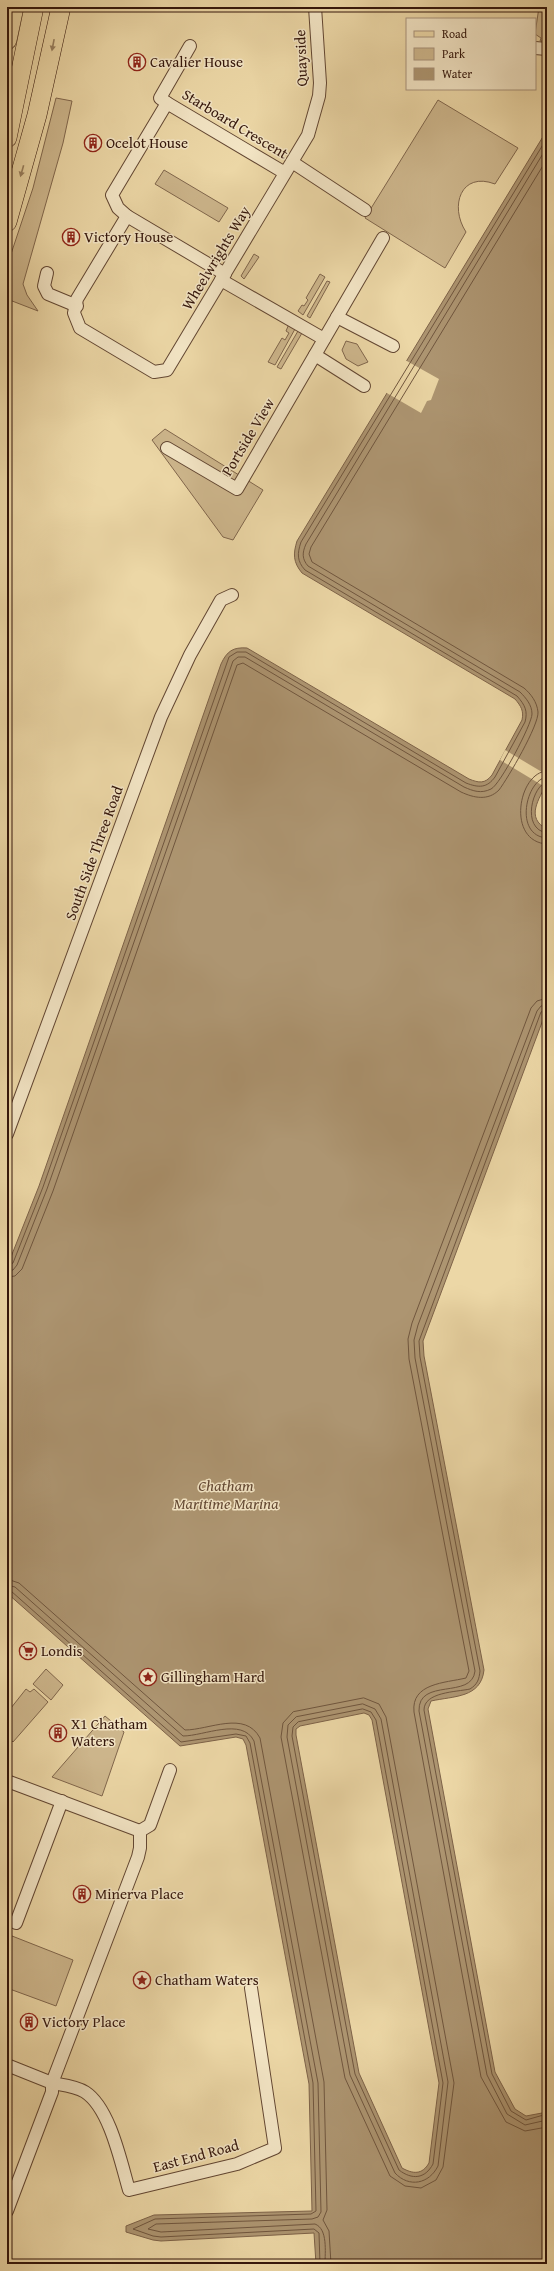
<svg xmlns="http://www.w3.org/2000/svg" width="554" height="2271" font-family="'Gentium Book Plus',serif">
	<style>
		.green { fill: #cdb68c; stroke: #80664c }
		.water { fill: #ad9571; stroke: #7d6248; fill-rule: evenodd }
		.pier { fill: #ecd7a6 }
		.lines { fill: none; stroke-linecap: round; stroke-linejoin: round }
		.shore { stroke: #70563e; stroke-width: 1 }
		.street-casing { stroke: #624632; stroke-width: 14 }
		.primary-casing { stroke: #34160b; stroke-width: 20 }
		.street { stroke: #f3e5c5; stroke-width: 12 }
		.primary { stroke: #ecd7a6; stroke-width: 19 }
		.oneway { fill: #998060 }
		.labels { text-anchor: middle; stroke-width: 3; stroke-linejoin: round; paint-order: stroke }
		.street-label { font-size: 15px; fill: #34160b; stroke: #f3e5c5 }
		.poi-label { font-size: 15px; fill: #34160b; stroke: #f3e5c5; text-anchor: start }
		.water-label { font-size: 16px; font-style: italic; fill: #644934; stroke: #f3e5c5 }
	</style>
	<rect width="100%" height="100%" fill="#ecd7a6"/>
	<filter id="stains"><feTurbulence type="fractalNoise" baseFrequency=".005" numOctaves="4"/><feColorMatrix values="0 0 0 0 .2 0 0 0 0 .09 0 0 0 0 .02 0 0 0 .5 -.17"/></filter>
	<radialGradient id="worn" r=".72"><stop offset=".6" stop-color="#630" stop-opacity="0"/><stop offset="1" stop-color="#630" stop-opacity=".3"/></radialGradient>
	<g class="green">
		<polygon points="539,7 547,7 547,41 540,41 541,38 535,34"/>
		<polygon points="56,98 72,101 63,143 23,284 27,295 38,311 7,299 7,266 33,188"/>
		<path d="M438,100L518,148L495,184C461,171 449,206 466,232L445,268L365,218Z"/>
		<polygon points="164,170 228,208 219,222 155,184"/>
		<polygon points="254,254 259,257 244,279 241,276"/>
		<polygon points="320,274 325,277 303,315 298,311 302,305 304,306 308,300 306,298"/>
		<polygon points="327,281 330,282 310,318 307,316"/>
		<polygon points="289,324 295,329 275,365 268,362 282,338 285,340 289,333 286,331"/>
		<polygon points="298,331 302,333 281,369 277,367"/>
		<polygon points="346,341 357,344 368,362 358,366 346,359 342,350"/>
		<polygon points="165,429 263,490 233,540 223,537 152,440"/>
		<polygon points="46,1669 63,1685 51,1700 33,1684"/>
		<polygon points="26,1689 30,1692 34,1689 48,1702 13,1742 7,1736 7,1713"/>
		<polygon points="105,1716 124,1732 102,1796 52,1777"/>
		<polygon points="7,1934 73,1960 56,2006 7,1988"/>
	</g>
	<path class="water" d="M547,130V783C539,799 525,818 547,829V1009L423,1341L424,1356L484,1670C481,1698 454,1696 431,1701L428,1709L495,2072L515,2109L526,2116L542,2113L547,2109V2264H316L314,2233L161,2241L153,2240L126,2232V2226L154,2215L312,2211L309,2084L246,1745L243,1739L236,1737L180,1746L7,1593V1267L39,1186L221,664C227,651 233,647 247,648L469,779C479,783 485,784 492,775L522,720C524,711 521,706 515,699L302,573C293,562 293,554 297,541ZM364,1713L369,1715L372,1720L439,2083L429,2163C422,2175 413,2174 402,2168L359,2073L296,1735V1729L300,1726Z"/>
	<g class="pier">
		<polygon points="405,360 439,379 431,400 427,401 421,413 385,392"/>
		<polygon points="505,750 547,775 545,787 500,760"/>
	</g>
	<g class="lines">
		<g class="shore">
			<path d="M547,771C518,772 506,842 547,844"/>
			<path d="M547,777C526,779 513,836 547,838"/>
			<path d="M547,782C533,784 520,829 547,833"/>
			<path d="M547,998L537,1001L531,1008L412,1323L408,1339L409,1359L469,1671L466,1678C445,1683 411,1683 414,1712L481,2077L506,2122L525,2131L547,2127"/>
			<path d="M547,1004L541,1006L537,1011L418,1325L414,1340L415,1358L475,1671C472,1700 418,1677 419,1711L487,2075L507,2114L525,2125L547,2120"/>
			<path d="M547,1009L541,1012L419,1341L420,1357L480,1671C479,1679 478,1684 470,1689C456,1692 424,1692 424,1710L492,2074L511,2111L526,2120L547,2114"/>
			<path d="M7,1266L13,1263L43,1187L229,657L237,652H246L466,783C479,788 487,788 495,777L525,722C528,711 525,705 517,696L305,570C297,561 297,554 301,542L547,138"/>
			<path d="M7,1271L13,1270L17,1265L47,1189L233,661L238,657H245L464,787C473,791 481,794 491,789C500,785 532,724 532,714C532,705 526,698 520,692L308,566C302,559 302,553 306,544L547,147"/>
			<path d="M7,1277L15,1276L22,1269L53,1191L237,665L243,663L461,792C474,798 488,801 499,790C508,778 539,725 538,712C537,702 531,694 524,688L312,562L309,554L311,547L547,159"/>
			<path d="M7,1579L19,1583L185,1730C209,1730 245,1710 260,1738L324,2082L327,2210L323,2220L329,2231L331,2264"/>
			<path d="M7,1585L15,1587L183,1736C204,1736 242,1717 254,1741L318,2083L321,2212L318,2217L312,2219L156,2224L148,2229L161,2232L315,2224C328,2229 325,2252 325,2264"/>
			<polyline points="7,1590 11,1591 181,1742 236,1734 246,1736 250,1743 313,2083 316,2211 311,2214 155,2219 133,2229 153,2236 161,2237 314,2229 319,2233 320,2264"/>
			<polygon points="364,1698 379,1704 386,1717 454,2083 443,2167 436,2180 421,2188 405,2186 390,2176 345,2078 281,1737 283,1723 293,1712"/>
			<path d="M363,1704L375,1709L381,1719L448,2082L438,2166C429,2184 409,2188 395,2173L350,2075L287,1737L288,1725L296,1717Z"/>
			<path d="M363,1709L371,1712L376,1720L443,2083L433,2164C425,2179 412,2180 399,2170L355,2074L292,1736L293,1727L298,1722Z"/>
		</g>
		<defs>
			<g id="street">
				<polyline points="535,48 547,49"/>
				<polyline points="167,103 160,98 190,46"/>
				<polyline points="292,162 365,210"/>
				<polyline points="285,173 167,103 112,195 118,208 127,216 77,299 74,313 80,328 154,372 167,370 308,135 319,96 320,83 315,7"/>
				<polyline points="127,216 225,274"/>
				<polyline points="47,273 44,286 48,294 77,306"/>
				<polyline points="221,280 324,339"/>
				<polyline points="337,317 393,346"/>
				<polyline points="315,355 364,386"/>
				<polyline points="167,448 237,489 383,238"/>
				<polyline points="7,1134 161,717 190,655 221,600 232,595"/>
				<polyline points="7,1781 140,1831"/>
				<path d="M140,1831V1848L138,1857L52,2083C63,2085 76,2086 85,2092C110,2108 121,2163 129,2190L237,2164L275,2148L251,1988"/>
				<polyline points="140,1831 150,1825 170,1770"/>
				<polyline points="16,1923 62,1801"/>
				<polyline points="7,2065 52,2083 52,2092 7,2211"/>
			</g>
			<g id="primary">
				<polyline points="7,40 14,7"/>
				<polyline points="7,138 34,7"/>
				<polyline points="7,222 37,115 61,7"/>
			</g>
		</defs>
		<use href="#street" class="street-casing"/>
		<use href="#primary" class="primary-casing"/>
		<use href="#street" class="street"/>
		<use href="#primary" class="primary"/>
	</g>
	<defs><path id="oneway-solid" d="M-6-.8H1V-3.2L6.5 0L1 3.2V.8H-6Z"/></defs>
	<g class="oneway">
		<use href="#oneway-solid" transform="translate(53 45) rotate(101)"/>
		<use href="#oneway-solid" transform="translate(22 171) rotate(106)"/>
	</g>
	<defs>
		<symbol id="building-ring" viewBox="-11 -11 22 22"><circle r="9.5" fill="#f3e5c5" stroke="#8f2418" stroke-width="1.5"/><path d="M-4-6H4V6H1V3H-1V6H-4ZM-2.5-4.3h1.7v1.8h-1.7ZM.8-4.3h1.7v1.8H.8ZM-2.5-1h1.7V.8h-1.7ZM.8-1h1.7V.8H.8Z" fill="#8f2418"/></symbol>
		<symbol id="supermarket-ring" viewBox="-11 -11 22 22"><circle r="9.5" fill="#f3e5c5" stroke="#8f2418" stroke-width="1.5"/><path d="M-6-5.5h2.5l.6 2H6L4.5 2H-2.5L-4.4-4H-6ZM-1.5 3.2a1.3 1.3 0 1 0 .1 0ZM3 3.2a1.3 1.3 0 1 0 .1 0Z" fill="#8f2418"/></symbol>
		<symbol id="sight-ring" viewBox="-11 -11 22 22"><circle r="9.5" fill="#f3e5c5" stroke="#8f2418" stroke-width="1.5"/><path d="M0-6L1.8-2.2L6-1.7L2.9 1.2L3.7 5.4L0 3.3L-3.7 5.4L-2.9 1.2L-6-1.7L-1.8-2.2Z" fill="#8f2418"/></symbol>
	</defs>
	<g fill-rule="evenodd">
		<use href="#building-ring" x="127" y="52" width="20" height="20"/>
		<use href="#building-ring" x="83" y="133" width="20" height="20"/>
		<use href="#building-ring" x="61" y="227" width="20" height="20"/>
		<use href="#supermarket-ring" x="18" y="1641" width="20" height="20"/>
		<use href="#sight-ring" x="138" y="1667" width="20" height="20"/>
		<use href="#building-ring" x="48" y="1723" width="20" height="20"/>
		<use href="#building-ring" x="72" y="1884" width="20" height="20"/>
		<use href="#sight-ring" x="132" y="1970" width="20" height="20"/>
		<use href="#building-ring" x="19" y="2012" width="20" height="20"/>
	</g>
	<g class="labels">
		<g class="street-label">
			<text transform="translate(301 58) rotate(-92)" y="5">Quayside</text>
			<text transform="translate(235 124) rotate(31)" y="5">Starboard Crescent</text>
			<text transform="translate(216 258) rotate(-59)" y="5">Wheelwrights Way</text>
			<text transform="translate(248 437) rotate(-59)" y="5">Portside View</text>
			<text transform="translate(94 853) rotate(-70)" y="5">South Side Three Road</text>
			<text transform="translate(196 2156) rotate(-15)" y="5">East End Road</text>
		</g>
		<g class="poi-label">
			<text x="150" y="67">Cavalier House</text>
			<text x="106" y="148">Ocelot House</text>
			<text x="84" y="242">Victory House</text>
			<text x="41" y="1656">Londis</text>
			<text x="161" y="1682">Gillingham Hard</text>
			<text x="71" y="1729">X1 Chatham<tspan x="71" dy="17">Waters</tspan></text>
			<text x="95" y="1899">Minerva Place</text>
			<text x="155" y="1985">Chatham Waters</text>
			<text x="42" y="2027">Victory Place</text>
		</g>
		<g class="water-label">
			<text x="226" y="1491">Chatham<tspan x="226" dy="18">Maritime Marina</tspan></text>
		</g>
	</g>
	<rect width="554" height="2271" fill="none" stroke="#ecd7a6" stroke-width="24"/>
	<rect x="8" y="8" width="538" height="2255" fill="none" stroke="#34160b" stroke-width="2"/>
	<rect x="12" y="12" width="530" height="2247" fill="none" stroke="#34160b"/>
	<rect x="406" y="18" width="130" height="72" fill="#f3e5c5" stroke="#a7927b"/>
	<rect x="414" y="31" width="20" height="6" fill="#ecd7a6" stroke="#a7927b"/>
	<text x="442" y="38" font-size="12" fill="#34160b">Road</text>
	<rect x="414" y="48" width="20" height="12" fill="#cdb68c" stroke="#a7927b"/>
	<text x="442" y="58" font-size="12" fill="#34160b">Park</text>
	<rect x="414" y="68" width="20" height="12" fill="#ad9571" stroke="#a7927b"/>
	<text x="442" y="78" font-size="12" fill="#34160b">Water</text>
	<rect width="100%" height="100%" filter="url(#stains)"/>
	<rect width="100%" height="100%" fill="url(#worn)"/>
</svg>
